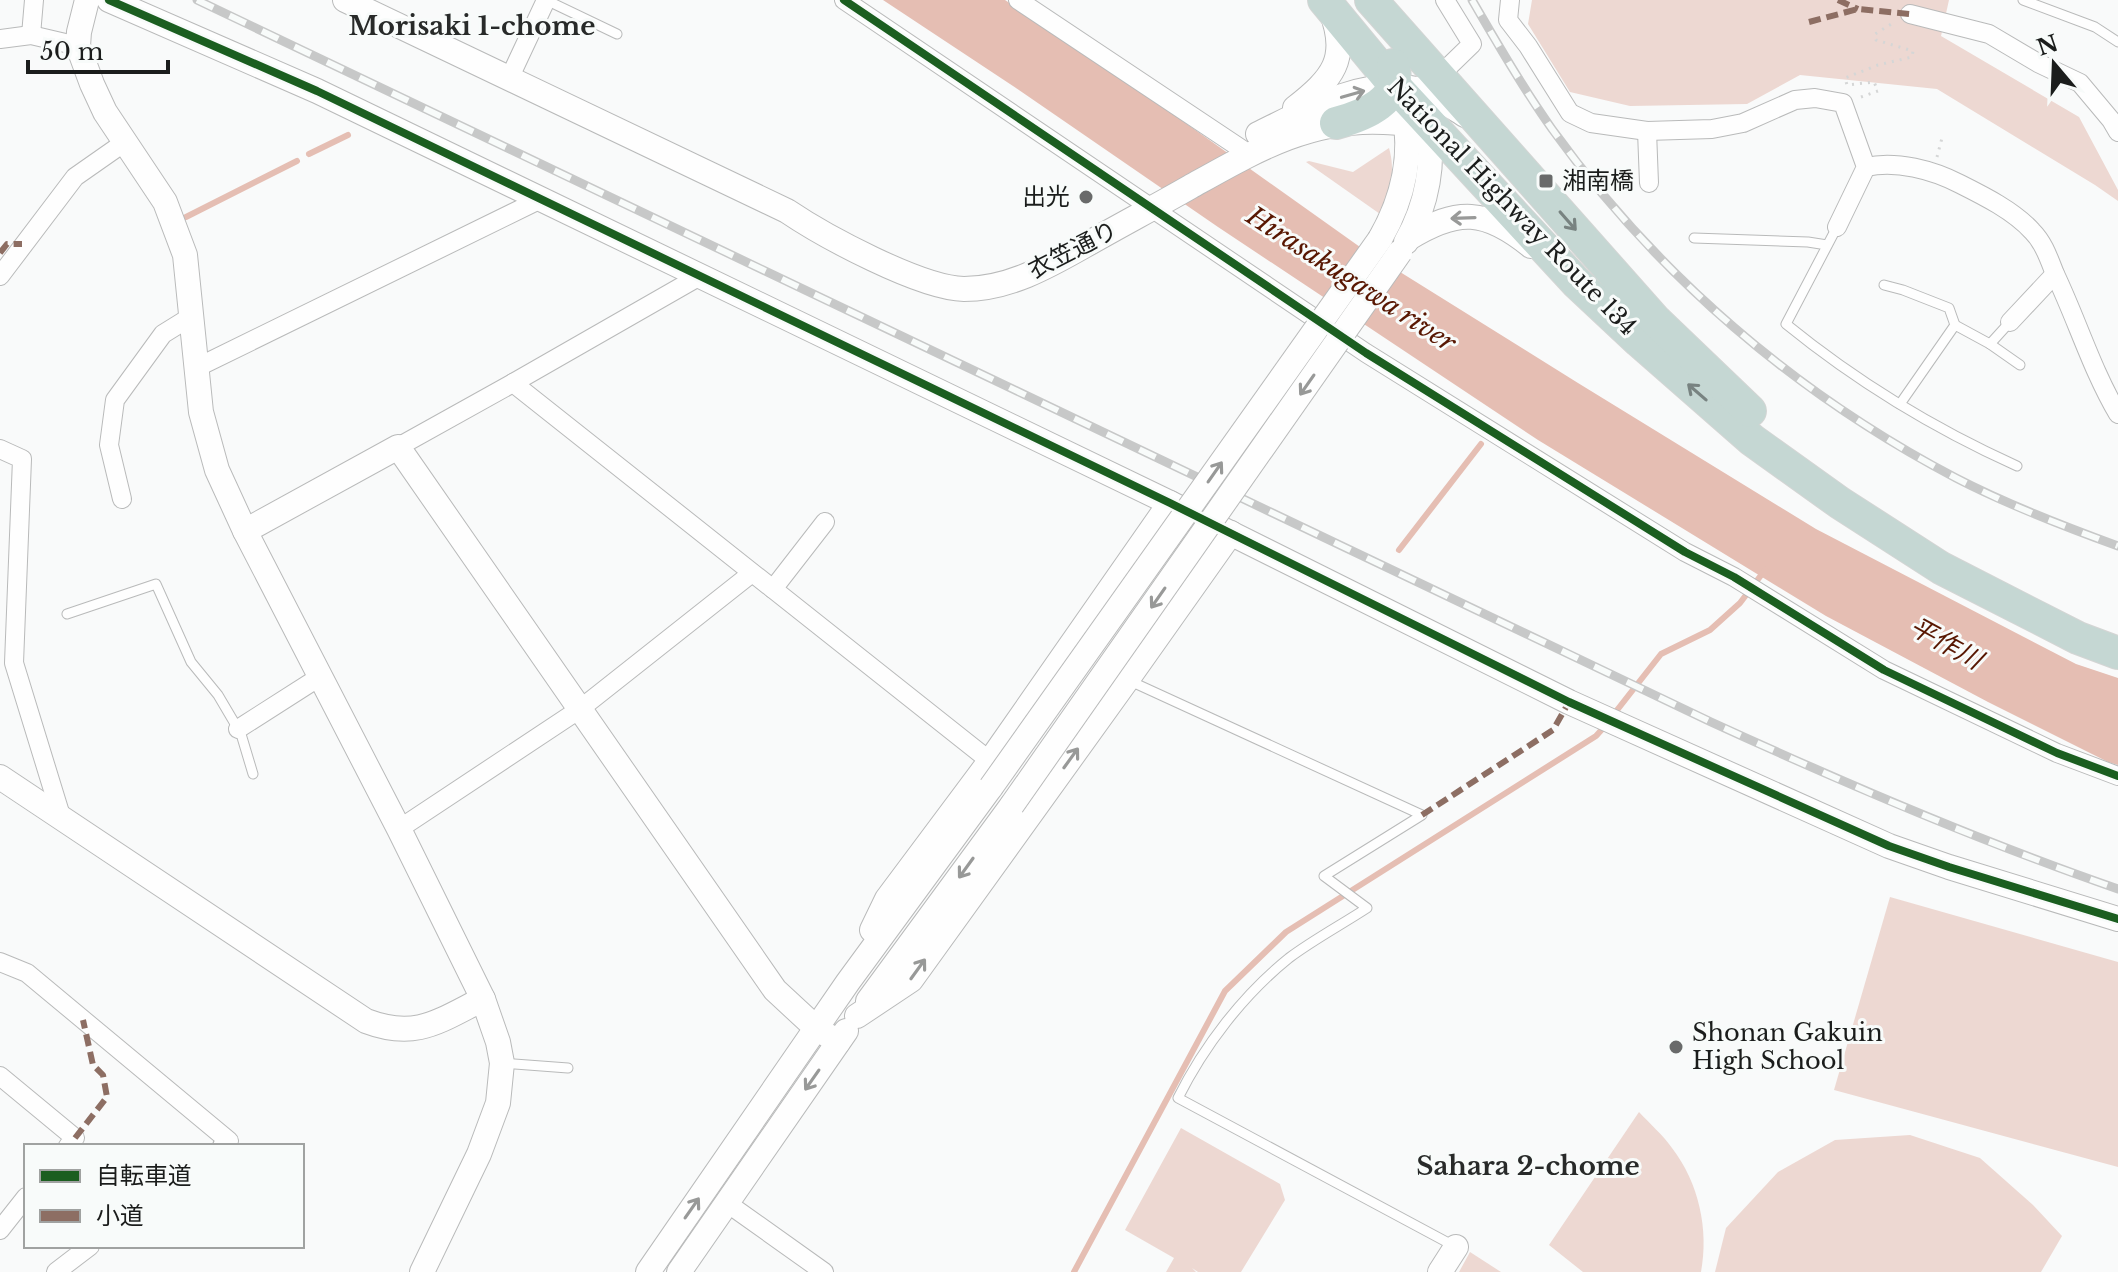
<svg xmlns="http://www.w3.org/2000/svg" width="2118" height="1272" font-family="'Libre Baskerville','Noto Sans JP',serif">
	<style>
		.green { fill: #edd8d2 }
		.water { fill: #e5beb3 }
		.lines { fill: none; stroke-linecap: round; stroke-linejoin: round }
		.stream { stroke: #e5beb3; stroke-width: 6 }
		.lane-casing { stroke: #b9baba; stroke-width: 11 }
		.street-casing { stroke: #b9baba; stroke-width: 20 }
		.secondary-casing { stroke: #b9baba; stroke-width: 26 }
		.highway-casing { stroke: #d4d5d4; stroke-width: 34 }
		.path { stroke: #d5d6d6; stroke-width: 3; stroke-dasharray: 2 6; stroke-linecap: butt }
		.lane { stroke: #fefefe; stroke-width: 9 }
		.street { stroke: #fefefe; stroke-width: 18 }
		.secondary { stroke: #fefefe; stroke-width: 24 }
		.highway { stroke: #c5d7d3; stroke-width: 32 }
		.rail-casing { stroke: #c7c8c8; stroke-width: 9 }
		.rail { stroke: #f8fbfa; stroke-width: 6; stroke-dasharray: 18; stroke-linecap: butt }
		.secondary-bridge-casing { stroke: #b9baba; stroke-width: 26; stroke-linecap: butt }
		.secondary-bridge { stroke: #fefefe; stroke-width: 24 }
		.quiet { stroke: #8d6e63; stroke-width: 6; stroke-dasharray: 12 6; stroke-linecap: butt }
		.cycleway-casing { stroke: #f8fbfa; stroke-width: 13 }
		.cycleway { stroke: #1b5e20; stroke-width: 8 }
		.oneway { stroke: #989998 }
		.oneway2 { stroke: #788381 }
		.poi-dot { fill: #696a6a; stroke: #f8fbfa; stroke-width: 3 }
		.labels { text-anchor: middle; stroke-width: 6; stroke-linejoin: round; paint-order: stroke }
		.poi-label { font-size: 24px; fill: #1b1d1c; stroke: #f8fbfa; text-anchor: start }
		.street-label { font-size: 24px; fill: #1b1d1c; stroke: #f8fbfa }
		.neighbourhood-label { font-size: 26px; font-weight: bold; fill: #282a29; stroke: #f8fbfa }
		.water-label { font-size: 26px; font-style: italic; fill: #581702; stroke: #f8fbfa }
	</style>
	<rect width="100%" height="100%" fill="#f9fafa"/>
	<g class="green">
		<polygon points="1532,0 1949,0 1941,36 2079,117 2118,190 2118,201 2095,185 1937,89 1800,75 1747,104 1630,106 1570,92 1528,24"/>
		<path d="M1389,148C1396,173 1390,190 1380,214L1306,162L1309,161L1353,172Z"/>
		<polygon points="1890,897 2118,962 2118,1167 1834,1090"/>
		<path d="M1639,1112C1650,1124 1663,1135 1672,1148C1699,1183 1709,1230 1701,1272H1583L1549,1245Z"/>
		<polygon points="1181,1128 1280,1184 1285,1200 1241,1272 1198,1272 1192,1268 1196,1272 1166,1272 1174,1258 1125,1230"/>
		<polygon points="1910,1135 1980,1158 2033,1205 2062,1236 2041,1272 1715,1272 1726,1228 1778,1172 1835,1140"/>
		<polygon points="1470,1252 1501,1272 1459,1272"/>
	</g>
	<polygon class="water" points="883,0 1005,0 1125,80 1360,247 1578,383 1816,529 2076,664 2118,678 2118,765 2108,762 1988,702 1826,616 1538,440 1218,227 1016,88"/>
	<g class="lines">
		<g class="stream">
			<polyline points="309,154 348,135"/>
			<polyline points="186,217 297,161"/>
			<polyline points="1399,550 1481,444"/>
			<polyline points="1614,714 1661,654 1710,630 1740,603 1765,570"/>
			<polyline points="1074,1272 1225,991 1286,932 1596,736 1605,726"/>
		</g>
		<defs>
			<g id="lane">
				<polyline points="546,0 617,34"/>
				<polyline points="2023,0 2095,27 2118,42"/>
				<path d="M1837,227L1786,324C1856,381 1935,429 2017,466"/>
				<polyline points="1694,238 1808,242 1827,245"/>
				<polyline points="1884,285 1903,290 1949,308 1955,325"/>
				<polyline points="1990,344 2020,365"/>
				<polyline points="1900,404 1955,325 1990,344 2010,322"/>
				<polyline points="67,614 156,584 191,662 218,695 241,734 253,774"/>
				<path d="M1130,681L1422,815L1324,876L1367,908C1341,925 1313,940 1289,958C1243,995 1204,1046 1178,1098L1456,1247"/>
				<polyline points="502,1063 568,1068"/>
			</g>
			<g id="street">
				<polyline points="844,0 1366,353 1685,552 1734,577 1884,670 2057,753 2118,776"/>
				<polyline points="1018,0 1249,154"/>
				<polyline points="1510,0 1508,20 1528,46 1570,113 1591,123 1647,131 1712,129 1743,123 1795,100 1815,98 1843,103 1866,167 1837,227"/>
				<polyline points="1910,14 1989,34 2038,63 2080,83 2111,120 2118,132"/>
				<polyline points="31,35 34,0"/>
				<polyline points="0,39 31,35 78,46"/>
				<polyline points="1440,75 1472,44 1445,0"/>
				<polyline points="509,79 546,0"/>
				<polyline points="1647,131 1649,183"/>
				<path d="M1866,167C1896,160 1933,170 1960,184C1984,196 2014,211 2032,231C2044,243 2049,259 2055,274C2077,320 2092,370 2118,414"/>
				<polyline points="0,276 75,177 125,142"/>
				<polyline points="2010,322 2055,274"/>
				<polyline points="196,368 539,200"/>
				<polyline points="513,383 700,276"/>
				<polyline points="398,447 513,383 990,761"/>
				<polyline points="0,449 22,459 14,663 61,816"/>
				<polyline points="122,499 109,445 115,400 163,334 192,316"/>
				<polyline points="773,589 825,522"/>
				<polyline points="238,729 321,676"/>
				<polyline points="399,829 580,709 752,573"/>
				<polyline points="0,962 27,973 229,1141 222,1146"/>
				<polyline points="0,1076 75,1138 68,1146"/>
				<polyline points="727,1203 824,1272"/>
				<polyline points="0,1230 26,1197"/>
				<polyline points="56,1272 90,1246"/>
			</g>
			<g id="secondary">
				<polyline points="87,0 79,32 78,46 92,84 105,112 165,202 185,255 201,412 217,470 245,531 399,829 483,999 498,1042 502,1063 498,1103 479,1154 422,1272"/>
				<polyline points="109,0 317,91 1170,503 1569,702 1889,846 1949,867 2118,919"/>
				<path d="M345,0L787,211C824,236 920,288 964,289C1008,289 1047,267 1084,246C1119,226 1155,207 1190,187C1253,152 1309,118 1384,122C1402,123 1421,123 1436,133"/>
				<path d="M1295,108C1332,79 1350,59 1331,11"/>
				<path d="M1258,134C1303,112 1364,77 1416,89C1433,93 1450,106 1465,115"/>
				<path d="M1409,238C1458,208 1485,209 1531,246"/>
				<path d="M1380,239C1403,199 1413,156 1404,111"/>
				<path d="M1406,242C1427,206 1436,160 1426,119"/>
				<polyline points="245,531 398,447 775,990 816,1028 838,1042"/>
				<path d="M0,777L366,1021C416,1040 439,1021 483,999"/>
				<polyline points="872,930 887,899 990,761 1170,503"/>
				<polyline points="868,1001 1012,805"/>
				<polyline points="857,1016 911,980 1127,680 1231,533"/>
				<polyline points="648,1272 848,982 991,787"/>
				<polyline points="679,1272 846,1031"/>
				<polyline points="1440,1272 1456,1247"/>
			</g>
			<g id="highway">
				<polyline points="1324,0 1395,86 1576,282 1639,341 1752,440 1840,503 1941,568 2078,638 2118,653"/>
				<polyline points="1371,0 1655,320 1750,411"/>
				<path d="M1336,123C1363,116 1404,100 1393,65"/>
			</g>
		</defs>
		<use href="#lane" class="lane-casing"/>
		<use href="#street" class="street-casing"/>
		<use href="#secondary" class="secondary-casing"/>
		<use href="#highway" class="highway-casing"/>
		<g class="path">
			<polyline points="1861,97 1878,91 1874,82 1847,85 1845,78 1878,65 1912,57 1913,51 1876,40 1875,34 1893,23"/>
			<polyline points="1937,157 1943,134"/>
		</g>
		<use href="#lane" class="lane"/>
		<use href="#street" class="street"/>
		<use href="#secondary" class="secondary"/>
		<use href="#highway" class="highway"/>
		<defs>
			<g id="rail">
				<path d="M197,0L1711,722C1844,783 1979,841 2118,889"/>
				<path d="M1472,0C1497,43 1523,88 1552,129C1658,276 1796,394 1956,478C2008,505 2063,526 2118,546"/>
			</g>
		</defs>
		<use href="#rail" class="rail-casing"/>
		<use href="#rail" class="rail"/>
		<defs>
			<g id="secondary-bridge">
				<polyline points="991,787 1380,239"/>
				<polyline points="1012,805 1400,252"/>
			</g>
		</defs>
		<use href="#secondary-bridge" class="secondary-bridge-casing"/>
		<use href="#secondary-bridge" class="secondary-bridge"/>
		<g class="quiet">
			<polyline points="1838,0 1858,9"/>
			<polyline points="1809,22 1858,9 1910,14"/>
			<polyline points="0,253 7,244 22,244"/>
			<polyline points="1422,815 1553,730 1569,702"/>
			<polyline points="75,1138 107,1097 103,1075 93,1065 83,1020"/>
		</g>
		<defs>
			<g id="cycleway">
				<polyline points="109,0 317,91 1170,503 1569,702 1889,846 1949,867 2118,919"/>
				<polyline points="844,0 1366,353 1685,552 1734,577 1884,670 2057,753 2118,776"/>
			</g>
		</defs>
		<use href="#cycleway" class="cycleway-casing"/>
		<use href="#cycleway" class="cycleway"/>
	</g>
	<defs><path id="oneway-shaft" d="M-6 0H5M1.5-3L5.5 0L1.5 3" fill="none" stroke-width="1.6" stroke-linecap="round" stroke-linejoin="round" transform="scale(2)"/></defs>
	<g class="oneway">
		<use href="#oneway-shaft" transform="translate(1353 94) rotate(-16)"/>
		<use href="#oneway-shaft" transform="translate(1463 218) rotate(178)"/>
		<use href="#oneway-shaft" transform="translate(1307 385) rotate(125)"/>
		<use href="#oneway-shaft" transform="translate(1215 472) rotate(-55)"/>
		<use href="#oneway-shaft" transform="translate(1158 598) rotate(125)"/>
		<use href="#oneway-shaft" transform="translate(1071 758) rotate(-54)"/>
		<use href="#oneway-shaft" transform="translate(966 868) rotate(126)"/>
		<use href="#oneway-shaft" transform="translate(918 969) rotate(-54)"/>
		<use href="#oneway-shaft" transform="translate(812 1080) rotate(125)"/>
		<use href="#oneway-shaft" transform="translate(692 1208) rotate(-55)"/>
	</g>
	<g class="oneway2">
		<use href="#oneway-shaft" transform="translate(1568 221) rotate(49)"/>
		<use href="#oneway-shaft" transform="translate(1697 392) rotate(-139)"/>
	</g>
	<g class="poi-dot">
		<rect x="1538" y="173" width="16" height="16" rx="4"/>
		<circle cx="1086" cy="197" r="8"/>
		<circle cx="1676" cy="1047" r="8"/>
	</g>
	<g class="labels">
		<g class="poi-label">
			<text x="1562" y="189">湘南橋</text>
			<text x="1070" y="205" text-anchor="end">出光</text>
			<text x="1692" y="1041">Shonan Gakuin<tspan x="1692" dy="28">High School</tspan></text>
		</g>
		<g class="street-label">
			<text transform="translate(1512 207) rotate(46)" y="8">National Highway Route 134</text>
			<text transform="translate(1073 250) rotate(-27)" y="8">衣笠通り</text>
		</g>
		<g class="neighbourhood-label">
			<text x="472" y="35">Morisaki 1-chome</text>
			<text x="1528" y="1175">Sahara 2-chome</text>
		</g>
		<g class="water-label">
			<text transform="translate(1351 279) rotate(33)" y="9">Hirasakugawa river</text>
			<text transform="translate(1946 643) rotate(29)" y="9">平作川</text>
		</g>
	</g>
	<rect x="24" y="1144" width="280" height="104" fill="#f8fbfa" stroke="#a0a2a1" stroke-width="2"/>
	<rect x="40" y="1170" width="40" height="12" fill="#1b5e20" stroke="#a0a2a1" stroke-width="2"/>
	<text x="96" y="1184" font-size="24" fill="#1b1d1c">自転車道</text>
	<rect x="40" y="1210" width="40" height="12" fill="#8d6e63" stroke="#a0a2a1" stroke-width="2"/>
	<text x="96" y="1224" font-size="24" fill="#1b1d1c">小道</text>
	<g transform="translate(2054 64) rotate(341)" stroke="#f8fbfa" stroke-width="6" paint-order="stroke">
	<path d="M0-6L14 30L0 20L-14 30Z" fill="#1b1d1c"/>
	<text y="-12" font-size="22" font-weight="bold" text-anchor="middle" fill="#1b1d1c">N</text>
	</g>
	<path d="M28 60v12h140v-12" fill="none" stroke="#1b1d1c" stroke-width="4"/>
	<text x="40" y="60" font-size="24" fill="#1b1d1c" stroke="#f8fbfa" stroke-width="6" paint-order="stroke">50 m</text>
</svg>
